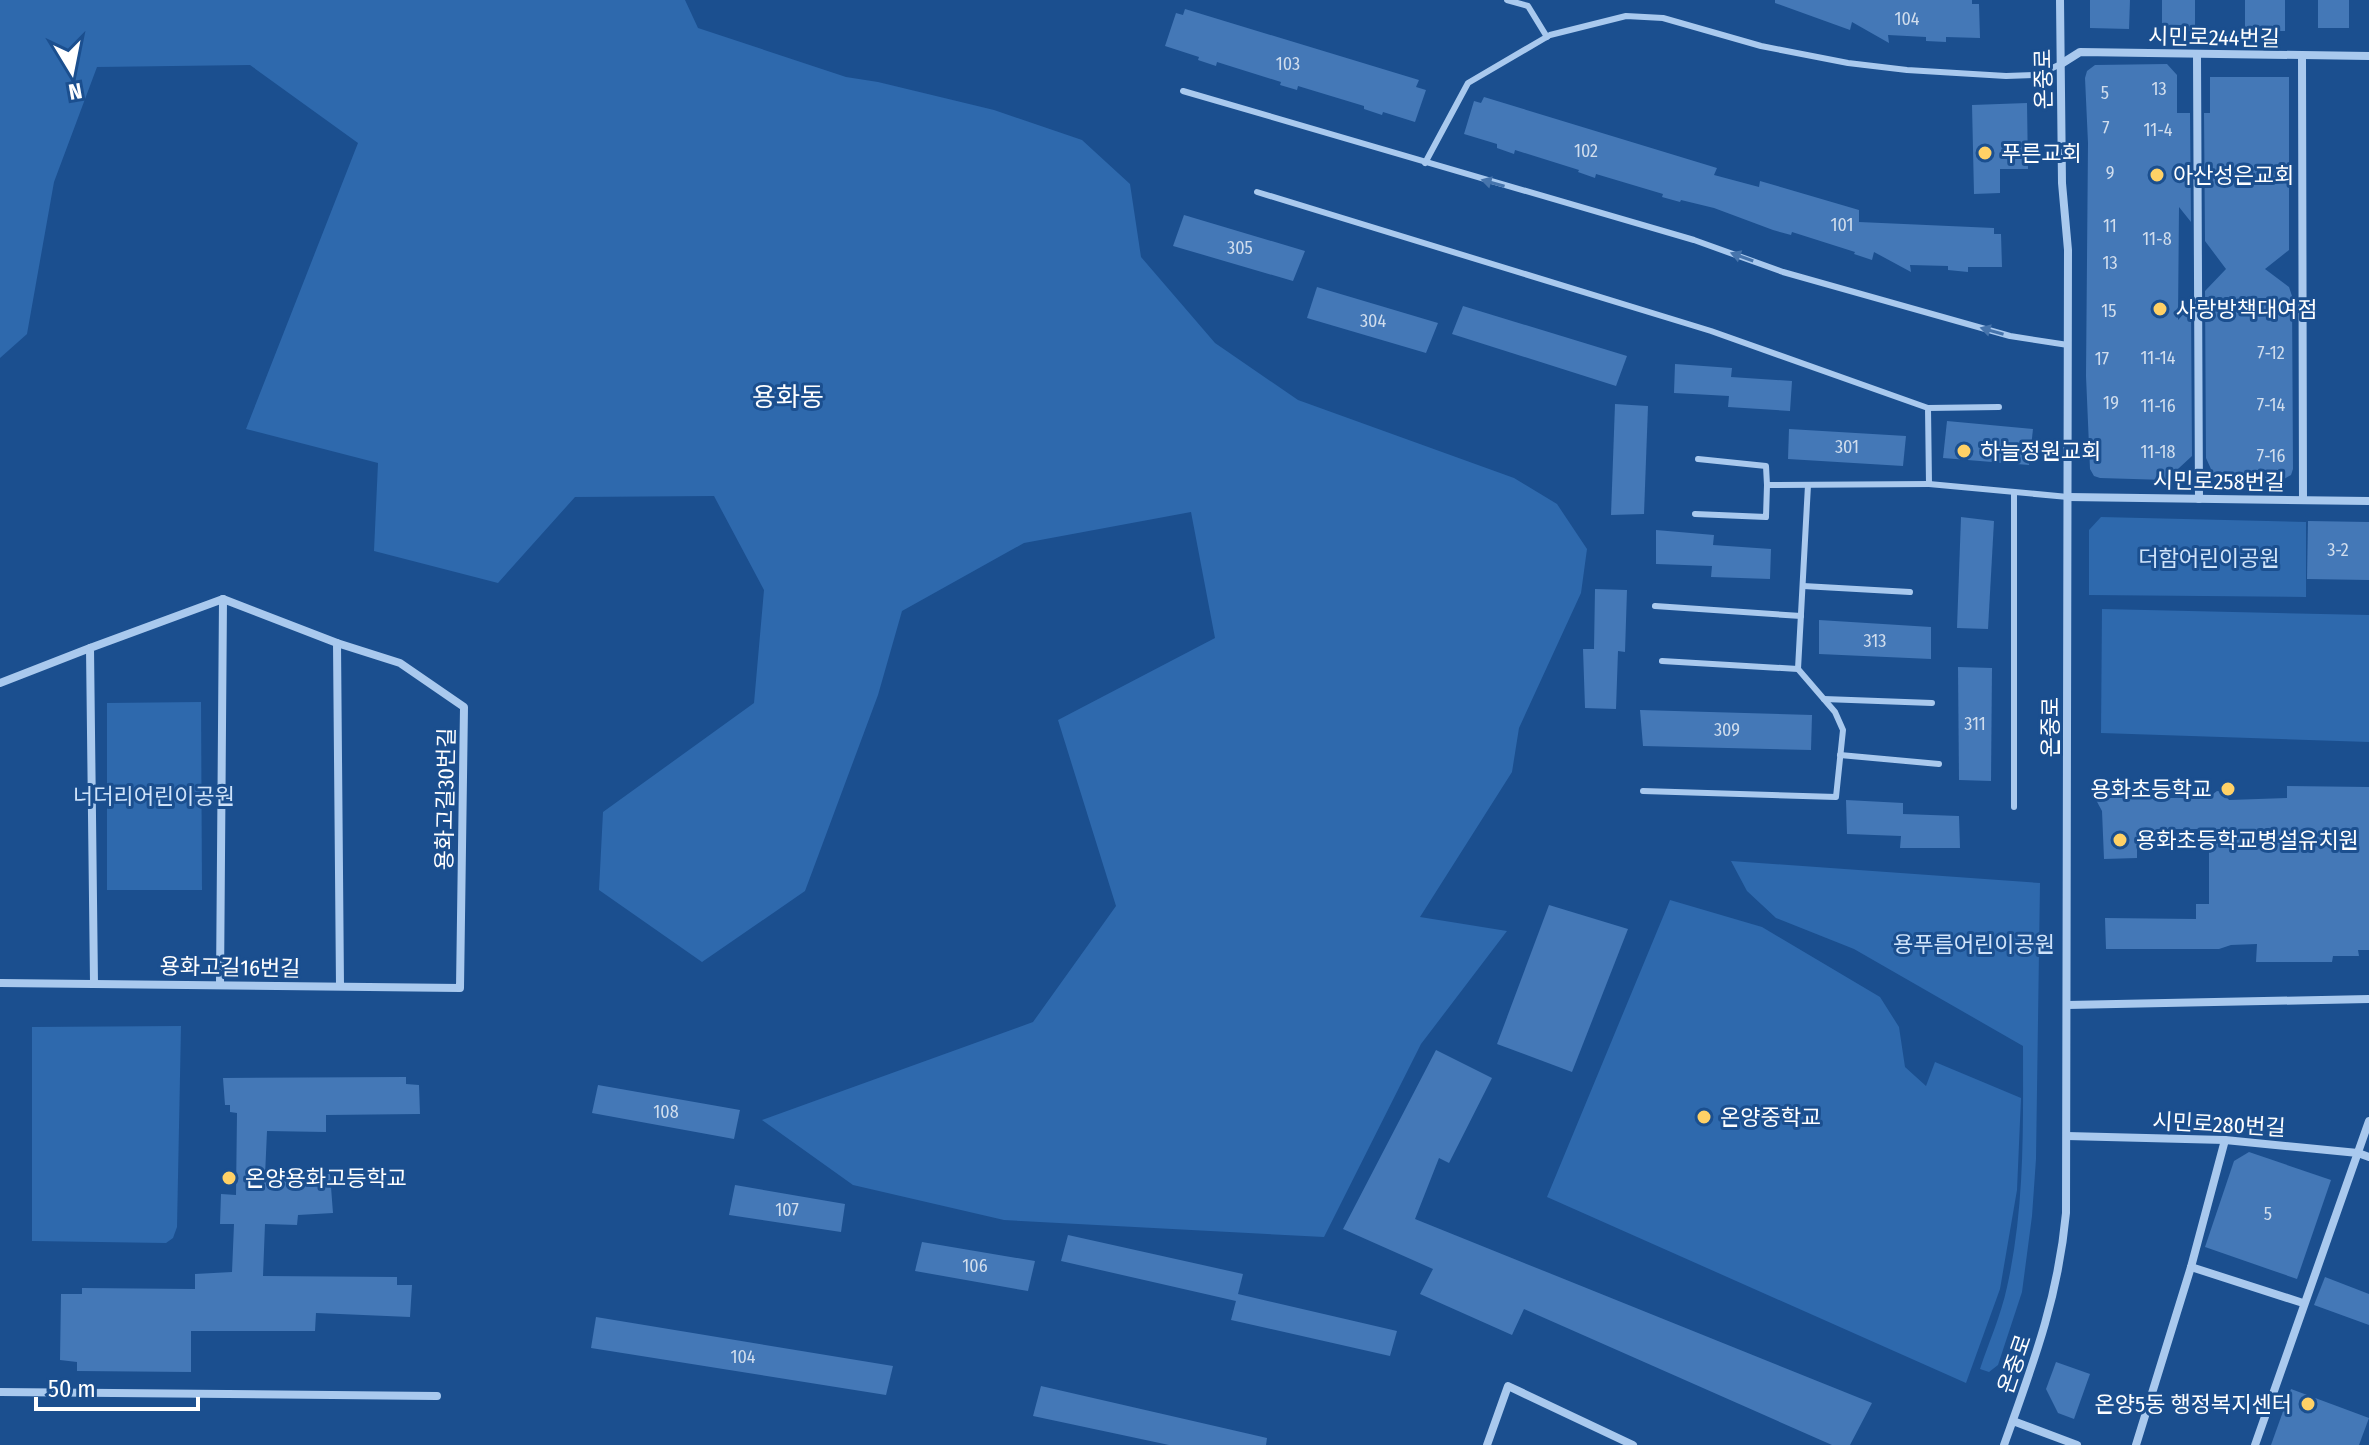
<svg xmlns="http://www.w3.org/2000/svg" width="2369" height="1445" font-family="'Fira Sans Condensed','Noto Sans KR',sans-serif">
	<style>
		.green { fill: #2e69ad }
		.building { fill: #4478b7 }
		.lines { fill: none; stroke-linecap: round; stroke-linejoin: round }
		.service { stroke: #a9c9ee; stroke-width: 6 }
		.minor { stroke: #a9c9ee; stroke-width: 8 }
		.oneway { fill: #4674ac }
		.poi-dot { fill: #ffd166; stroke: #1b4f8f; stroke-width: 3 }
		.labels { text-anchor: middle; stroke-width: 6; stroke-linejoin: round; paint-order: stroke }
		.number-label { font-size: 18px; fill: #d0dded }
		.street-label { font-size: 22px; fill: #fff; stroke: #1b4f8f }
		.poi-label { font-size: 22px; fill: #fff; stroke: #1b4f8f; text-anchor: start }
		.park-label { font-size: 22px; fill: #cfe3fa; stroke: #1b4f8f }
		.quarter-label { font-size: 26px; fill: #fff; stroke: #1b4f8f }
	</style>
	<rect width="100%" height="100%" fill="#1b4f8f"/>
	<g class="green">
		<polygon points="0,0 685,0 698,28 846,77 878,82 994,110 1082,140 1130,184 1141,257 1215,343 1298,400 1514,478 1557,504 1587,549 1581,593 1519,728 1512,772 1420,917 1507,931 1421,1044 1324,1237 1004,1220 853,1185 762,1120 1033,1022 1116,906 1058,720 1215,638 1191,512 1024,543 902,611 878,695 805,891 702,962 599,890 603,812 754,703 764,590 714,496 575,497 498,583 374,551 378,463 246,429 358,143 250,65 97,67 54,182 27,334 0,358"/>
		<polygon points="2101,517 2306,522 2306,597 2089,595 2089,530"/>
		<polygon points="2102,609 2369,615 2369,742 2101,733"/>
		<polygon points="201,702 202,890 107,890 107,703"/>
		<path d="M1731,861L2040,883L2036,1159L2032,1216L2022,1292L1998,1365L1989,1372L1980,1369C1989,1342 2001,1315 2007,1287C2025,1207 2023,1127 2023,1046L1854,949L1776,918L1747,891Z"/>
		<polygon points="1670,900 1762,927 1880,997 1899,1027 1905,1067 1926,1086 1935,1062 2021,1098 2017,1190 2000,1289 1966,1383 1547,1197"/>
		<polygon points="181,1026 177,1227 173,1238 166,1243 32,1241 32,1027"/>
	</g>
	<g class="building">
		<polygon points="1775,0 1972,0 1972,4 1979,4 1980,38 1946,37 1946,42 1926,41 1926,37 1888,35 1889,43 1852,22 1850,30 1775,3"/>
		<polygon points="2090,0 2130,0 2129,29 2090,28"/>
		<rect x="2162" y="0" width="33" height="31"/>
		<rect x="2245" y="0" width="40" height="31"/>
		<rect x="2318" y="0" width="31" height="28"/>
		<polygon points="1185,9 1419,80 1416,87 1426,90 1415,122 1383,112 1382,115 1364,109 1364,106 1298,86 1297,90 1280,85 1281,82 1217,62 1216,66 1198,60 1199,57 1165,46 1176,13 1183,15"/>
		<polygon points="2167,64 2177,75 2177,113 2190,113 2191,222 2179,207 2178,320 2191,306 2192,456 2166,480 2100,478 2094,476 2090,469 2086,376 2088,143 2085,78 2087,71 2095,65"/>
		<polygon points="2210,77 2289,77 2289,250 2265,269 2289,287 2292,296 2293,469 2291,475 2282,480 2215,478 2206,458 2205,291 2226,269 2205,241 2204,113 2210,113"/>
		<polygon points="1484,97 1717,168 1714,175 1759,187 1760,181 1859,210 1859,222 1994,228 1994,234 2001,234 2002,267 1968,267 1968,272 1948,270 1948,266 1910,265 1911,272 1874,252 1872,260 1854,254 1855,252 1792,232 1791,235 1773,230 1714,208 1681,200 1680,202 1662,197 1663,194 1596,174 1595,178 1578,172 1579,170 1515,150 1514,154 1497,148 1497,144 1464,134 1474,101 1481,103"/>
		<polygon points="2027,103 2028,169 2000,169 2000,193 1974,194 1972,105"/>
		<polygon points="1184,215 1305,251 1293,281 1173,246"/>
		<polygon points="1317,287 1438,323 1426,353 1307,318"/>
		<polygon points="1463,306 1627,356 1616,386 1452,334"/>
		<polygon points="1675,364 1732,368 1731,377 1792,381 1790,411 1728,407 1729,396 1674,393"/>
		<polygon points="1615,404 1648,406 1644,514 1611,515"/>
		<polygon points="1947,421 2033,429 2029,465 1943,458"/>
		<polygon points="1789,429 1906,436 1903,466 1788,459"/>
		<polygon points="1961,517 1994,521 1988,629 1957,628"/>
		<polygon points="2308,521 2369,522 2369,580 2307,579"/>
		<polygon points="1656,530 1714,535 1713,545 1771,549 1770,579 1711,577 1712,566 1656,564"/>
		<polygon points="1595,589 1627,590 1625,652 1618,651 1616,709 1585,708 1583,649 1594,649"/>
		<polygon points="1819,620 1931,627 1931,659 1819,654"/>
		<polygon points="1958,667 1992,668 1991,781 1959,780"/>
		<polygon points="1640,710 1812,715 1811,750 1643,746"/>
		<polygon points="2287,786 2369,787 2369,950 2358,950 2359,956 2333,956 2332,962 2256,962 2257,944 2231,945 2219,949 2106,949 2105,918 2196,919 2196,904 2209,904 2209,829 2167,829 2166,844 2137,844 2137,858 2104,859 2102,811 2095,798 2208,798 2217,791 2223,792 2229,800 2287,798"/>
		<polygon points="1846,800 1903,803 1903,814 1959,816 1960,848 1900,848 1901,836 1847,834"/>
		<polygon points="1549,905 1628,929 1572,1072 1497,1044"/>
		<polygon points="1436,1050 1492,1078 1449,1163 1439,1158 1415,1219 1872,1403 1850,1445 1832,1445 1524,1309 1512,1335 1420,1294 1433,1269 1343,1229"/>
		<polygon points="406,1077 406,1084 419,1085 420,1114 326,1115 326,1132 267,1131 265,1176 330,1174 333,1213 298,1215 297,1225 265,1224 263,1276 397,1277 397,1285 412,1285 410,1317 316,1313 315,1331 191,1331 191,1372 77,1371 77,1362 60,1360 61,1294 82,1294 82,1288 195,1289 195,1274 232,1272 234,1224 220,1224 221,1194 236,1195 237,1113 230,1112 230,1105 225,1105 223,1078"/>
		<polygon points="598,1085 740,1110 734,1139 592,1113"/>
		<polygon points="2249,1152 2331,1180 2297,1279 2205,1247 2234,1161"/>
		<polygon points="735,1185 845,1204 841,1232 729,1215"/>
		<polygon points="1068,1235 1243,1274 1238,1294 1397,1331 1390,1356 1231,1320 1237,1297 1236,1301 1061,1261"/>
		<polygon points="922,1242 1035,1261 1028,1291 915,1271"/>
		<polygon points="2325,1277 2369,1294 2369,1325 2314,1305"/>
		<polygon points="596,1317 893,1366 886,1395 591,1348"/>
		<polygon points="2056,1362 2090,1374 2074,1419 2058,1413 2046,1389"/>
		<polygon points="1041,1386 1267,1438 1266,1445 1169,1445 1033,1416"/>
		<polygon points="2291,1389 2369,1418 2359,1445 2271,1445"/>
	</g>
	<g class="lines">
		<g class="service">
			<polyline points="1507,0 1528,6 1547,37"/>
			<polyline points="1183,91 1694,240 1783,272 2010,336 2068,345"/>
			<polyline points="1425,163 1468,83 1550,35 1626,16 1663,18 1761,46 1848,63 1907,70 2006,76 2037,75 2061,64"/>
			<polyline points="1257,192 1711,331 1928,408 1929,484 2068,497"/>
			<polyline points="1928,408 1999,407"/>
			<polyline points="1698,459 1766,466 1767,485"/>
			<polyline points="2014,493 2014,807"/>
			<polyline points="1695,514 1766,517 1767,485 1929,484"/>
			<polyline points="1803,586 1910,592"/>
			<polyline points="1655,606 1801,616"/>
			<polyline points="1662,661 1798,669"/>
			<polyline points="1824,699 1932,703"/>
			<polyline points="1840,755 1939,764"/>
			<polyline points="1643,791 1836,797 1843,730 1835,712 1798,669 1808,485"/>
		</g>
		<g class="minor">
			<polyline points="2197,55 2199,499"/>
			<polyline points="2302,56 2303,500"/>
			<polyline points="2061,64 2080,52 2369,56"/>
			<polyline points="2068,497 2369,501"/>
			<polyline points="0,683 90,648"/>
			<polyline points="0,983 460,988 464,707 400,663 337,643 340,986"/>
			<polyline points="94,983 90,648 223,599 337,643"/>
			<polyline points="220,984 223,599"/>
			<polyline points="2067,1005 2369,999"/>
			<polyline points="2067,1136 2225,1140 2358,1153 2369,1157"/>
			<polyline points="2191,1267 2303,1303"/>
			<polyline points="0,1392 437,1396"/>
			<polyline points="2013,1421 2077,1445"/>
			<polyline points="1487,1445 1508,1386 1633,1445"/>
			<path d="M2004,1445C2033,1364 2058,1299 2066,1213L2068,250L2062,183L2060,0"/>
			<polyline points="2136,1445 2191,1267 2225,1140"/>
			<polyline points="2255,1445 2369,1121"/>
		</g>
	</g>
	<defs><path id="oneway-solid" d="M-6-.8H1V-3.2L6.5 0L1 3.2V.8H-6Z" transform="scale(2)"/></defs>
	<g class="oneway">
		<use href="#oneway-solid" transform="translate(1493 183) rotate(-164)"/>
		<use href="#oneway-solid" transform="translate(1742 257) rotate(-160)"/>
		<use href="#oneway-solid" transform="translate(1992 331) rotate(-164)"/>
	</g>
	<g class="poi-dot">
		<circle cx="1985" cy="153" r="8"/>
		<circle cx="2157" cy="175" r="8"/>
		<circle cx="2160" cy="309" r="8"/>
		<circle cx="1964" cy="451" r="8"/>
		<circle cx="2228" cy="789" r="8"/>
		<circle cx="2120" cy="840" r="8"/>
		<circle cx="1704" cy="1117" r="8"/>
		<circle cx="229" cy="1178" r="8"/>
		<circle cx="2308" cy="1404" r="8"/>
	</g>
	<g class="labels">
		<g class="number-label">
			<text x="1907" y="25">104</text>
			<text x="1288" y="70">103</text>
			<text x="2159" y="95">13</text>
			<text x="2105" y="99">5</text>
			<text x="2106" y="134">7</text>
			<text x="2158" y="136">11-4</text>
			<text x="1586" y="157">102</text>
			<text x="2110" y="179">9</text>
			<text x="1842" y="231">101</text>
			<text x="2110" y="232">11</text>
			<text x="2157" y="245">11-8</text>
			<text x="1240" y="254">305</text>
			<text x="2110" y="269">13</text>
			<text x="2109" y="317">15</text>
			<text x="1373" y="327">304</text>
			<text x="2271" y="359">7-12</text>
			<text x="2158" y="364">11-14</text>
			<text x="2102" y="365">17</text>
			<text x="2111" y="409">19</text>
			<text x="2271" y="411">7-14</text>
			<text x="2158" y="412">11-16</text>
			<text x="1847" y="453">301</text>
			<text x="2158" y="458">11-18</text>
			<text x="2271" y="462">7-16</text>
			<text x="2338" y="556">3-2</text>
			<text x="1875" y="647">313</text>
			<text x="1975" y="730">311</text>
			<text x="1727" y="736">309</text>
			<text x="666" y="1118">108</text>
			<text x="787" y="1216">107</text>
			<text x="2268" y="1220">5</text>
			<text x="975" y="1272">106</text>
			<text x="743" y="1363">104</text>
		</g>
		<g class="street-label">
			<text transform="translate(2214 37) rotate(1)" y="8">시민로244번길</text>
			<text transform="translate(2043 79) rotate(-91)" y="8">온중로</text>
			<text transform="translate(2219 481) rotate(1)" y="8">시민로258번길</text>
			<text transform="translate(2050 727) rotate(-90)" y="8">온중로</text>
			<text transform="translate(445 799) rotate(-89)" y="8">용화고길30번길</text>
			<text transform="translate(230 967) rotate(1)" y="8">용화고길16번길</text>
			<text transform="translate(2219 1124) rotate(3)" y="8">시민로280번길</text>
			<text transform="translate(2014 1364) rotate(-71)" y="8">온중로</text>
		</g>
		<g class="poi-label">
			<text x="2001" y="161">푸른교회</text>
			<text x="2173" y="183">아산성은교회</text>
			<text x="2176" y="317">사랑방책대여점</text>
			<text x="1980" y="459">하늘정원교회</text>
			<text x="2212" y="797" text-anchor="end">용화초등학교</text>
			<text x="2136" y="848">용화초등학교병설유치원</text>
			<text x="1720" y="1125">온양중학교</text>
			<text x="245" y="1186">온양용화고등학교</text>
			<text x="2292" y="1412" text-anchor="end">온양5동 행정복지센터</text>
		</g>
		<g class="park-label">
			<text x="2209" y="566">더함어린이공원</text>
			<text x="154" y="804">너더리어린이공원</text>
			<text x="1974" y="952">용푸름어린이공원</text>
		</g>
		<g class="quarter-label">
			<text x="788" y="406">용화동</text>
		</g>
	</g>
	<g transform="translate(72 72) rotate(170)" stroke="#1b4f8f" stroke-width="6" paint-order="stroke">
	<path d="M0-6L14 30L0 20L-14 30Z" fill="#ffffff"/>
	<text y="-12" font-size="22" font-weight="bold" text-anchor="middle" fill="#ffffff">N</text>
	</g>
	<path d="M36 1397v12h162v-12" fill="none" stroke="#ffffff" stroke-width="4"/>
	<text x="48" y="1397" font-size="24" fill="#ffffff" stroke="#1b4f8f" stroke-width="6" paint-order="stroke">50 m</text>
</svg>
